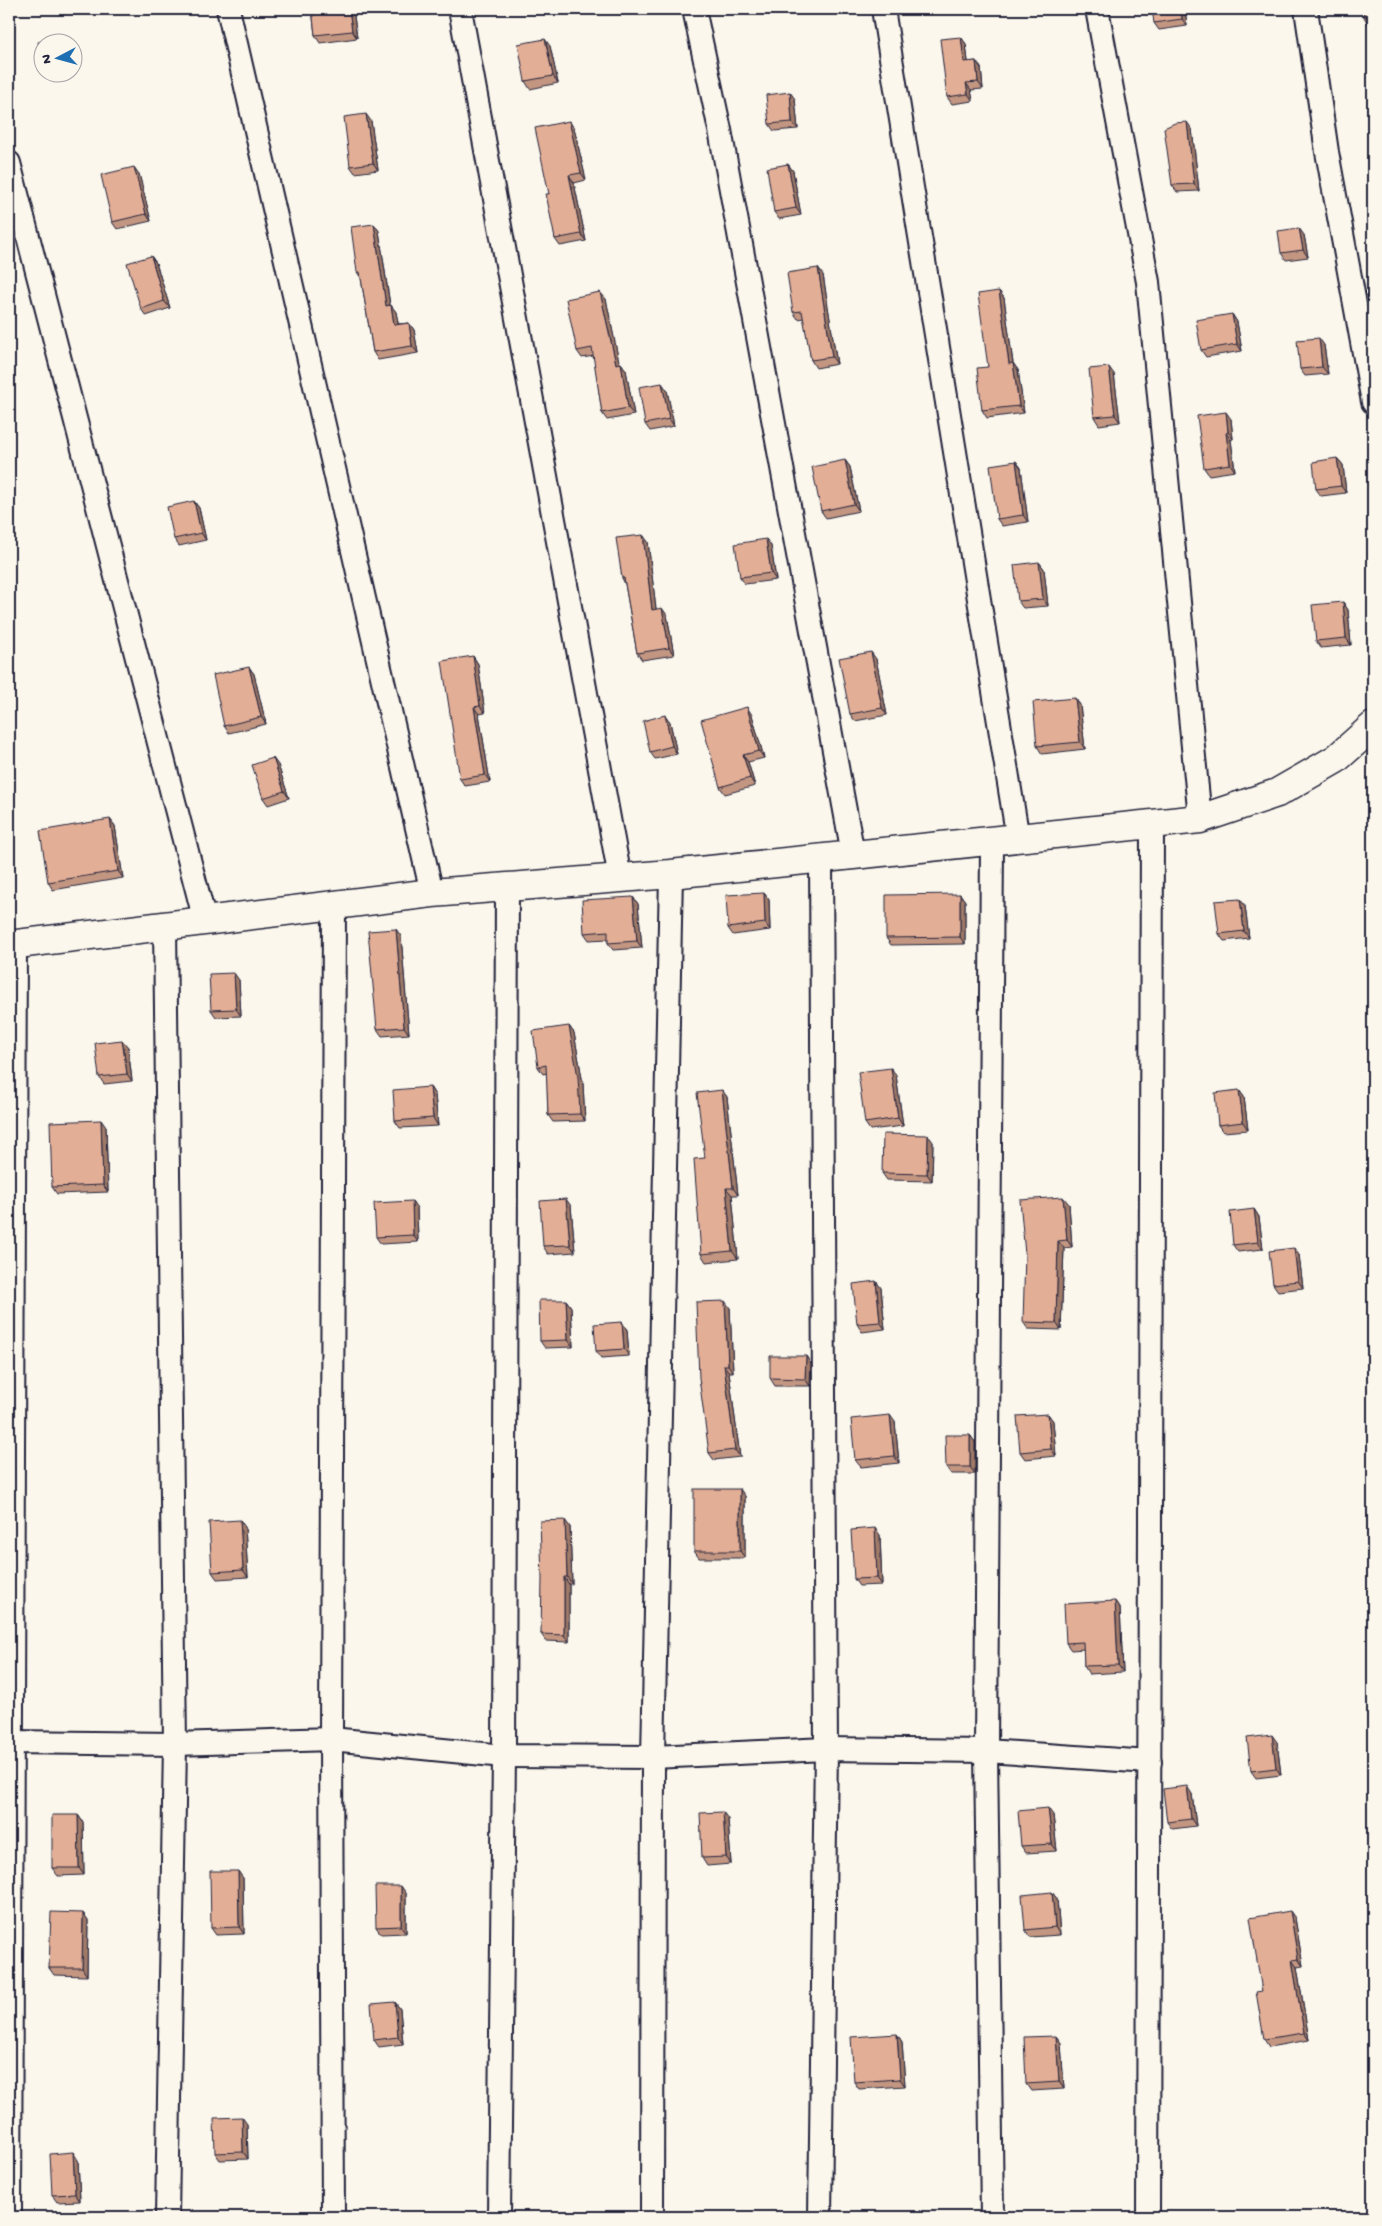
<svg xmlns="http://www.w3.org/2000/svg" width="1382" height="2226" font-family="'Gochi Hand',sans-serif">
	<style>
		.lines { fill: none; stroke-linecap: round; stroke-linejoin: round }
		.street-casing { stroke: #22223b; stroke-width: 26 }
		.secondary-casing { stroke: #22223b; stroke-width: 31 }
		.street { stroke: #fbf7ec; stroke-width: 22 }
		.secondary { stroke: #fbf7ec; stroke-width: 28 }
		.wall { fill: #c39681; stroke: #22223b }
		.shaded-wall { fill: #9f7a69; stroke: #22223b }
		.building { fill: #e3ae96; stroke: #22223b }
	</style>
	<rect width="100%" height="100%" fill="#fbf7ec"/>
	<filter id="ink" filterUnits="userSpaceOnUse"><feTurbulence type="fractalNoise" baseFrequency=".02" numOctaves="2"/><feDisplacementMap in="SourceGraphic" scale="10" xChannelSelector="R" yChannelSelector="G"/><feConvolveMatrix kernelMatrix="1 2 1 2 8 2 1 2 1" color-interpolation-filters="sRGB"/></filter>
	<g filter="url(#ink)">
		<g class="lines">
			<defs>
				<g id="street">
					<polyline points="228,9 432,893"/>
					<polyline points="460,9 620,878"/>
					<polyline points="694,9 720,130 853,854"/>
					<polyline points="883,9 1018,839"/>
					<polyline points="1097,9 1148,282 1200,819"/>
					<polyline points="1306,9 1327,152 1373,402"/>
					<polyline points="9,163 205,921"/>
					<polyline points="992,842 986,1751 992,2217"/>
					<polyline points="165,927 175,1744 167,2217"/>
					<polyline points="9,1742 175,1744 331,1739 504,1756 653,1757 826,1749 986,1751 1150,1762"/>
					<polyline points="10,2217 15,945"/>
					<polyline points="333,2217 331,1739 334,905"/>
					<polyline points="499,2217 504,1756 507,886"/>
					<polyline points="652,2217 653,1757 671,874"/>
					<polyline points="820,2217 826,1749 821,858"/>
					<polyline points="1148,2217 1152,824"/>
				</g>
				<polyline id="secondary" points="9,945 432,893 671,874 1200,819 1277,793 1336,759 1373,726"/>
			</defs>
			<use href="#street" class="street-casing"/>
			<use href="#secondary" class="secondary-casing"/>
			<use href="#street" class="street"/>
			<use href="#secondary" class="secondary"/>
		</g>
		<g class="wall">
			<polygon points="312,9 353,9 357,38 320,43 315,35"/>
			<polygon points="750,9 775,9 775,10 753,14"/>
			<polygon points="1185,9 1187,26 1159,30 1154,23"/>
			<polygon points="1373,9 1373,24 1369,25 1364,17"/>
			<polygon points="961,37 966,44 968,62 976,61 981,68 983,89 971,90 973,101 952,104 947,97"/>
			<polygon points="550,46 558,83 530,89 525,81"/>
			<polygon points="48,72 66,72 50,76"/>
			<polygon points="795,99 798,129 774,131 769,124"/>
			<polygon points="371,121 378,170 355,173 350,166"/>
			<polygon points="569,121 574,128 586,180 574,183 586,241 560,246 555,239 549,194"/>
			<polygon points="1192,129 1199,191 1177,192 1172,185"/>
			<polygon points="788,164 793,171 801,215 779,219 774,212"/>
			<polygon points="139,174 151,221 117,229 112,222"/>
			<polygon points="374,224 379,231 390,305 396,312 398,324 409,323 414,330 418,353 378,360 373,352 361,278 357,272"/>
			<polygon points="1304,235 1308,257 1286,260 1281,253"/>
			<polygon points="151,256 156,263 170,308 146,316 141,309"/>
			<polygon points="823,275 837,364 816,368 811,360 804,318 798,319 793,312"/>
			<polygon points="999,291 1004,298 1013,363 1018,370 1024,413 987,418 982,410"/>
			<polygon points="606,299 619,363 621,363 626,370 634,415 607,420 602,413 594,356 582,358 577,351"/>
			<polygon points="1232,314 1237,322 1242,351 1206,357 1201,350"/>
			<polygon points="1324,345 1328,374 1305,376 1300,369"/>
			<polygon points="1114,374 1120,422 1099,425 1094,417"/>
			<polygon points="667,390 674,426 650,431 645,424"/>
			<polygon points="1231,419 1233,439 1231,440 1235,471 1209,475 1204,468"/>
			<polygon points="1337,458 1343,465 1346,493 1321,496 1316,489"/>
			<polygon points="845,460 850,467 859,511 826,518 821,511"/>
			<polygon points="1016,461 1021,468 1028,522 1002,526 997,519"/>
			<polygon points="194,501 199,508 206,540 179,546 174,539"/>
			<polygon points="643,535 648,542 656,609 667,615 674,655 642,660 637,653 625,584 622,578"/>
			<polygon points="766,539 771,546 776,580 745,584 740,577"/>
			<polygon points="1039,562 1044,569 1048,606 1023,608 1018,601"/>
			<polygon points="1343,602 1348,610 1351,645 1321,648 1316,641"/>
			<polygon points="473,656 478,664 485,713 479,714 490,782 465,786 460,779"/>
			<polygon points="876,659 887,715 855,721 850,714"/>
			<polygon points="249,667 254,674 266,724 229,733 224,726"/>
			<polygon points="1075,698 1080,705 1085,749 1042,754 1037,746"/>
			<polygon points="665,715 670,722 677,754 655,759 650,752"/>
			<polygon points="752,715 764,758 748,762 755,786 725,794 720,787"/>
			<polygon points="278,765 289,798 268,805 263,798"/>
			<polygon points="110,819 115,826 123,878 53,890 48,882"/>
			<polygon points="764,893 769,900 770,930 733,935 728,928"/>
			<polygon points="960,894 965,901 965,944 891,945 886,938"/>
			<polygon points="633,897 638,904 642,948 613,950 608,943 608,939 589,940 584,933"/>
			<polygon points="1240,899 1245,906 1249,938 1224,941 1219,934"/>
			<polygon points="401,936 409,1034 382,1036 377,1029"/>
			<polygon points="239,980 241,1016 216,1017 211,1010"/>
			<polygon points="569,1026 574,1033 583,1084 585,1121 553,1122 548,1115 547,1073 543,1074 538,1067"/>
			<polygon points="128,1047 132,1081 104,1084 99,1077"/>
			<polygon points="891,1068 896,1075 903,1126 870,1130 865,1123"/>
			<polygon points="430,1087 435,1095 438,1126 400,1128 395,1121"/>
			<polygon points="722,1090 727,1097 738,1195 732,1195 738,1259 706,1262 701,1254 705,1158"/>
			<polygon points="1239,1090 1244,1097 1248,1130 1223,1132 1218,1125"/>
			<polygon points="106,1127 108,1192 57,1194 52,1187"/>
			<polygon points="933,1142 932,1181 887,1180 882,1173"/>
			<polygon points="1069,1204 1072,1247 1064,1248 1061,1330 1028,1329 1023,1322"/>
			<polygon points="571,1206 575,1252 548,1254 543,1246"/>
			<polygon points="417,1208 418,1242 381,1244 376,1237"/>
			<polygon points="1254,1209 1259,1217 1263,1249 1238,1252 1233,1245"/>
			<polygon points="1299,1255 1303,1288 1278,1291 1273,1284"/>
			<polygon points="876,1281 881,1288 885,1329 862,1332 857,1324"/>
			<polygon points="566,1300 571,1307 573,1347 545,1348 540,1341"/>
			<polygon points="730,1308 733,1372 729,1372 740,1457 714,1460 709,1453"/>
			<polygon points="622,1322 627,1330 629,1356 601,1358 596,1351"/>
			<polygon points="806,1356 811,1364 810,1386 775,1386 770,1378"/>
			<polygon points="1048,1414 1053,1421 1056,1456 1025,1459 1020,1452"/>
			<polygon points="895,1422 899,1463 861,1467 855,1460"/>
			<polygon points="970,1435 975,1442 975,1474 951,1474 946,1467"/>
			<polygon points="745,1496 745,1558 699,1558 694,1551"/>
			<polygon points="245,1527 248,1577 217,1579 212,1572"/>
			<polygon points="570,1527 572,1584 569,1584 569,1642 546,1641 541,1634"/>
			<polygon points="880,1535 882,1585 859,1586 854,1579"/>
			<polygon points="1120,1608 1123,1672 1089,1674 1084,1666 1084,1649 1071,1650 1066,1643"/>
			<polygon points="1277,1742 1281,1775 1256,1778 1251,1771"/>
			<polygon points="1192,1794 1196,1826 1172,1829 1167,1822"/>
			<polygon points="78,1815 83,1822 84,1875 58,1876 52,1868"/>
			<polygon points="1053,1815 1057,1851 1026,1853 1021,1846"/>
			<polygon points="728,1819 731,1864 707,1866 702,1858"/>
			<polygon points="243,1878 244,1934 216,1935 211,1928"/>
			<polygon points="1052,1892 1057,1899 1060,1935 1030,1937 1025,1930"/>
			<polygon points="406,1893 406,1933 381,1934 376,1927"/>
			<polygon points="83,1913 88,1920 87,1976 54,1975 49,1968"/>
			<polygon points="1295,1918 1303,1966 1297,1967 1309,2040 1269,2047 1264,2039 1262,1991"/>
			<polygon points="395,2002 400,2009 403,2044 379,2047 374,2040"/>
			<polygon points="897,2034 902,2042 905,2086 859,2089 854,2082"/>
			<polygon points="1056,2036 1061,2043 1064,2089 1031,2091 1026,2084"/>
			<polygon points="247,2124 248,2159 220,2160 215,2153"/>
			<polygon points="78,2160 80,2201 57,2202 52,2195"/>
		</g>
		<g class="shaded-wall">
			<polygon points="349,9 353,9 357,38 352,31"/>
			<polygon points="1181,9 1185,9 1187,26 1182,19"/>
			<polygon points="961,37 966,44 969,70 964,62"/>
			<polygon points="545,39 550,46 558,83 553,76"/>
			<polygon points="976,61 981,68 983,89 978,82"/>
			<polygon points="966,83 971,90 973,101 968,94"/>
			<polygon points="790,92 795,99 798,129 792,122"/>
			<polygon points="366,114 371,121 378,170 373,163"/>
			<polygon points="569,121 574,128 586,180 581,173"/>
			<polygon points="1187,122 1192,129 1199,191 1194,184"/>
			<polygon points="788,164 793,171 801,215 796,208"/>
			<polygon points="134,167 139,174 151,221 146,214"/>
			<polygon points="569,175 574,183 586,241 581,234"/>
			<polygon points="374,224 379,231 391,313 386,306"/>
			<polygon points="1299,228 1304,235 1308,257 1303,250"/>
			<polygon points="151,256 156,263 170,308 164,301"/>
			<polygon points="818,268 823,275 837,364 832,357"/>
			<polygon points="999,291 1004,298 1014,371 1009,364"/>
			<polygon points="600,292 606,299 621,371 616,364"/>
			<polygon points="391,305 396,312 400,332 394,325"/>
			<polygon points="1232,314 1237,322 1242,351 1237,344"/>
			<polygon points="409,323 414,330 418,353 412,346"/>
			<polygon points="1319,338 1324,345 1328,374 1322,367"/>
			<polygon points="621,363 626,370 634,415 628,408"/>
			<polygon points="1013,363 1018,370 1024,413 1019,406"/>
			<polygon points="1109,367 1114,374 1120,422 1115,415"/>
			<polygon points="662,383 667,390 674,426 669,419"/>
			<polygon points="1226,412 1231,419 1233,439 1228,432"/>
			<polygon points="1226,433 1231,440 1235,471 1230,464"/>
			<polygon points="1337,458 1343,465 1346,493 1341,486"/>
			<polygon points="845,460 850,467 859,511 854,504"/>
			<polygon points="1016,461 1021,468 1028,522 1023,515"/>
			<polygon points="194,501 199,508 206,540 201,533"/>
			<polygon points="643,535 648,542 657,617 652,610"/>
			<polygon points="766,539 771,546 776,580 771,573"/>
			<polygon points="1039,562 1044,569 1048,606 1043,599"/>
			<polygon points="1343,602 1348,610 1351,645 1346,638"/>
			<polygon points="662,608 667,615 674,655 669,648"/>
			<polygon points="871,652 876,659 887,715 882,708"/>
			<polygon points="473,656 478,664 485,713 480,706"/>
			<polygon points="249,667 254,674 266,724 261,717"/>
			<polygon points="1075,698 1080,705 1085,749 1080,742"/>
			<polygon points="474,707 479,714 490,782 485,775"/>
			<polygon points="747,707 752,715 764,758 759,751"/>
			<polygon points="665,715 670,722 677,754 672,746"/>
			<polygon points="743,755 748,762 755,786 750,778"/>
			<polygon points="273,758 278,765 289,798 284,791"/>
			<polygon points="110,819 115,826 123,878 118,871"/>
			<polygon points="764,893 769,900 770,930 765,923"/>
			<polygon points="960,894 965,901 965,944 960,937"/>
			<polygon points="633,897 638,904 642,948 637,941"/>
			<polygon points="1240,899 1245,906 1249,938 1244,931"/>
			<polygon points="396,929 401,936 409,1034 404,1027"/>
			<polygon points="234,973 239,980 241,1016 236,1009"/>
			<polygon points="569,1026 574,1033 583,1084 585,1121 580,1114"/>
			<polygon points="122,1040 128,1047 132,1081 127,1074"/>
			<polygon points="891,1068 896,1075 903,1126 898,1118"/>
			<polygon points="430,1087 435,1095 438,1126 433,1118"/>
			<polygon points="722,1090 727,1097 738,1195 733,1188"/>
			<polygon points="1239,1090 1244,1097 1248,1130 1243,1122"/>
			<polygon points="101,1120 106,1127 108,1192 103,1185"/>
			<polygon points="928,1135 933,1142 932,1181 927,1174"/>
			<polygon points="726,1188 732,1195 738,1259 732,1251"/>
			<polygon points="1063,1197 1069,1204 1072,1247 1067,1240"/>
			<polygon points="566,1199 571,1206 575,1252 570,1245"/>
			<polygon points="412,1201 417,1208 418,1242 413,1235"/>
			<polygon points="1254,1209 1259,1217 1263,1249 1258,1242"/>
			<polygon points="1058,1241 1064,1248 1061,1330 1056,1323"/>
			<polygon points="1294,1248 1299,1255 1303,1288 1298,1281"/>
			<polygon points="876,1281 881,1288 885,1329 880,1322"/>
			<polygon points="566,1300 571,1307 573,1347 568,1340"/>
			<polygon points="725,1301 730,1308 733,1372 728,1365"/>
			<polygon points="622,1322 627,1330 629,1356 624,1349"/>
			<polygon points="806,1356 811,1364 810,1386 805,1379"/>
			<polygon points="724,1365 729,1372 740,1457 735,1450"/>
			<polygon points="1048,1414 1053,1421 1056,1456 1051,1449"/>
			<polygon points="890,1415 895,1422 899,1463 894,1456"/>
			<polygon points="970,1435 975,1442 975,1474 970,1467"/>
			<polygon points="740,1489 745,1496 745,1558 740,1551"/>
			<polygon points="240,1520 245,1527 248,1577 243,1570"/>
			<polygon points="565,1520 570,1527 572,1584 567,1577"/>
			<polygon points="875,1528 880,1535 882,1585 877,1578"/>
			<polygon points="564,1577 569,1584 569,1642 564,1635"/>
			<polygon points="1115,1601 1120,1608 1123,1672 1118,1665"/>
			<polygon points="1272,1735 1277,1742 1281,1775 1276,1768"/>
			<polygon points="1187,1786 1192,1794 1196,1826 1191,1819"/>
			<polygon points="1048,1808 1053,1815 1057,1851 1052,1844"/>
			<polygon points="723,1812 728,1819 731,1864 726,1857"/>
			<polygon points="78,1815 83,1822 84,1875 79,1868"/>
			<polygon points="238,1871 243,1878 244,1934 239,1927"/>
			<polygon points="401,1886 406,1893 406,1933 401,1926"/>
			<polygon points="1052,1892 1057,1899 1060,1935 1055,1927"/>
			<polygon points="1290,1911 1295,1918 1303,1966 1298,1959"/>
			<polygon points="83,1913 88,1920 87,1976 82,1968"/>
			<polygon points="1292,1960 1297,1967 1309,2040 1304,2033"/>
			<polygon points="395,2002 400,2009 403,2044 398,2037"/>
			<polygon points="897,2034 902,2042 905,2086 900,2079"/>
			<polygon points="1056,2036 1061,2043 1064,2089 1059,2082"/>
			<polygon points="242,2117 247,2124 248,2159 243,2152"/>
			<polygon points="73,2152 78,2160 80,2201 75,2194"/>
		</g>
		<g class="building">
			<polygon points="312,9 349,9 352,31 315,35"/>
			<polygon points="1152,9 1181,9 1182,19 1154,23"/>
			<polygon points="1363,9 1373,9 1373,16 1364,17"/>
			<polygon points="58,37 60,42 42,42 42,59 38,42"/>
			<polygon points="961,37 964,62 976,61 978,82 966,83 968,94 947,97 940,39"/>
			<polygon points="545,39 553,76 525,81 518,44"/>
			<polygon points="790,92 792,122 769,124 766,95"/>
			<polygon points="366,114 373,163 350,166 344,117"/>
			<polygon points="569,121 581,173 569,175 581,234 555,239 546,194 549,194 535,128"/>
			<polygon points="1187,122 1194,184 1172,185 1164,128 1175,123"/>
			<polygon points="788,164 796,208 774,212 767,168"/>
			<polygon points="134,167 146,214 112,222 101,175"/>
			<polygon points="374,224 386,306 391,305 394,325 409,323 412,346 373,352 360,272 357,272 351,227"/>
			<polygon points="1299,228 1303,250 1281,253 1278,231"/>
			<polygon points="151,256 164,301 141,309 127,263"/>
			<polygon points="818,268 832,357 811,360 802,311 793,312 787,273"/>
			<polygon points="999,291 1009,364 1013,363 1019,406 982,410 977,368 988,367 978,294"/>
			<polygon points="600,292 616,364 621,363 628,408 602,413 592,348 577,351 566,299"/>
			<polygon points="1232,314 1237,344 1201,350 1196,320"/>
			<polygon points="1319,338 1322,367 1300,369 1297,340"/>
			<polygon points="1109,367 1115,415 1094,417 1089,369"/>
			<polygon points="662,383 669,419 645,424 639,387"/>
			<polygon points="1226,412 1228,432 1226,433 1230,464 1204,468 1197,416"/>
			<polygon points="1337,458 1341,486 1316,489 1313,462"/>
			<polygon points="845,460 854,504 821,511 812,467"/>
			<polygon points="1016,461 1023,515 997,519 990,465"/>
			<polygon points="194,501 201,533 174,539 167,507"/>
			<polygon points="643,535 652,610 662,608 669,648 637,653 624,578 622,578 616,538"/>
			<polygon points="766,539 771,573 740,577 735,544"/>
			<polygon points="1039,562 1043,599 1018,601 1014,565"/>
			<polygon points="1343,602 1346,638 1316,641 1312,605"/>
			<polygon points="871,652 882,708 850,714 839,658"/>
			<polygon points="473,656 480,706 474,707 485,775 460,779 442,661"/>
			<polygon points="249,667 261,717 224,726 213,675"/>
			<polygon points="1075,698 1080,742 1037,746 1033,702"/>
			<polygon points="747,707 759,751 743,755 750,778 720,787 701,720"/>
			<polygon points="665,715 672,746 650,752 643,721"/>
			<polygon points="273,758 284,791 263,798 252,765"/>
			<polygon points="110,819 118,871 48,882 40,831"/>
			<polygon points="764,893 765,923 728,928 726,895"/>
			<polygon points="960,894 960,937 886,938 886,895"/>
			<polygon points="633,897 637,941 608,943 608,931 584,933 582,900"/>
			<polygon points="1240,899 1244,931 1219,934 1215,901"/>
			<polygon points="396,929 404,1027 377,1029 368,931"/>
			<polygon points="234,973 236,1009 211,1010 209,974"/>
			<polygon points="569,1026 578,1077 580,1114 548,1115 546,1065 538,1067 533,1031"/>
			<polygon points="122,1040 127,1074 99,1077 95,1043"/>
			<polygon points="891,1068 898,1118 865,1123 858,1072"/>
			<polygon points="430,1087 433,1118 395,1121 393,1090"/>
			<polygon points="722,1090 733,1188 726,1188 732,1251 701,1254 694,1159 705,1158 697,1093"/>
			<polygon points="1239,1090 1243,1122 1218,1125 1215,1093"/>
			<polygon points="101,1120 103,1185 52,1187 50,1122"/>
			<polygon points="883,1134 928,1135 927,1174 882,1173"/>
			<polygon points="1063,1197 1067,1240 1058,1241 1056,1323 1023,1322 1025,1254 1020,1200"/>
			<polygon points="566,1199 570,1245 543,1246 540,1201"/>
			<polygon points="412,1201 413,1235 376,1237 374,1203"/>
			<polygon points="1254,1209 1258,1242 1233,1245 1230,1212"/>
			<polygon points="1294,1248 1298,1281 1273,1284 1269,1251"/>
			<polygon points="876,1281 880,1322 857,1324 853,1284"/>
			<polygon points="539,1300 566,1300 568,1340 540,1341"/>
			<polygon points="725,1301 728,1365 724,1365 735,1450 709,1453 699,1378 696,1302"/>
			<polygon points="622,1322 624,1349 596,1351 594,1324"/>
			<polygon points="770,1356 806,1356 805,1379 770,1378"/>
			<polygon points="1048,1414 1051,1449 1020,1452 1017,1416"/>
			<polygon points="890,1415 894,1456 855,1460 851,1419"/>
			<polygon points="945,1435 970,1435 970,1467 946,1467"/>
			<rect x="694" y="1489" width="46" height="62"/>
			<polygon points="240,1520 243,1570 212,1572 209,1522"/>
			<polygon points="565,1520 567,1577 564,1577 564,1635 541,1634 542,1578 540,1521"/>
			<polygon points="875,1528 877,1578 854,1579 851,1530"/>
			<polygon points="1115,1601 1118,1665 1084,1666 1083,1642 1066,1643 1064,1604"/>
			<polygon points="1272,1735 1276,1768 1251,1771 1247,1738"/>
			<polygon points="1187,1786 1191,1819 1167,1822 1163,1789"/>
			<polygon points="1048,1808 1052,1844 1021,1846 1018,1811"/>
			<polygon points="723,1812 726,1857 702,1858 700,1813"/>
			<polygon points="52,1815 78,1815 79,1868 52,1868"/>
			<polygon points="210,1871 238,1871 239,1927 211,1928"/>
			<polygon points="375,1886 401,1886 401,1926 376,1927"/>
			<polygon points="1052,1892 1055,1927 1025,1930 1022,1895"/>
			<polygon points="1290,1911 1298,1959 1292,1960 1304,2033 1264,2039 1256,1992 1262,1991 1250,1918"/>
			<polygon points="51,1912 83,1913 82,1968 49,1968"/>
			<polygon points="395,2002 398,2037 374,2040 371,2004"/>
			<polygon points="897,2034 900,2079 854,2082 851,2037"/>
			<polygon points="1056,2036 1059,2082 1026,2084 1024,2037"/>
			<polygon points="242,2117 243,2152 215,2153 214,2118"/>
			<polygon points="73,2152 75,2194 52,2195 50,2154"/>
		</g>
	</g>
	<rect width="1382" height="2226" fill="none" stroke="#fbf7ec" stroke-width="30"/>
	<rect x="15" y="15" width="1352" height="2196" fill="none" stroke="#22223b" stroke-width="2" filter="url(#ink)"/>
	<g transform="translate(58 58) rotate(264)"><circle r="24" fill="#fbf7ec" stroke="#a4a2a5"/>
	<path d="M0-4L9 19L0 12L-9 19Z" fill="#1f6fb2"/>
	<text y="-8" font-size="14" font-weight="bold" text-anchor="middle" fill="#22223b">N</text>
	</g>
</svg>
